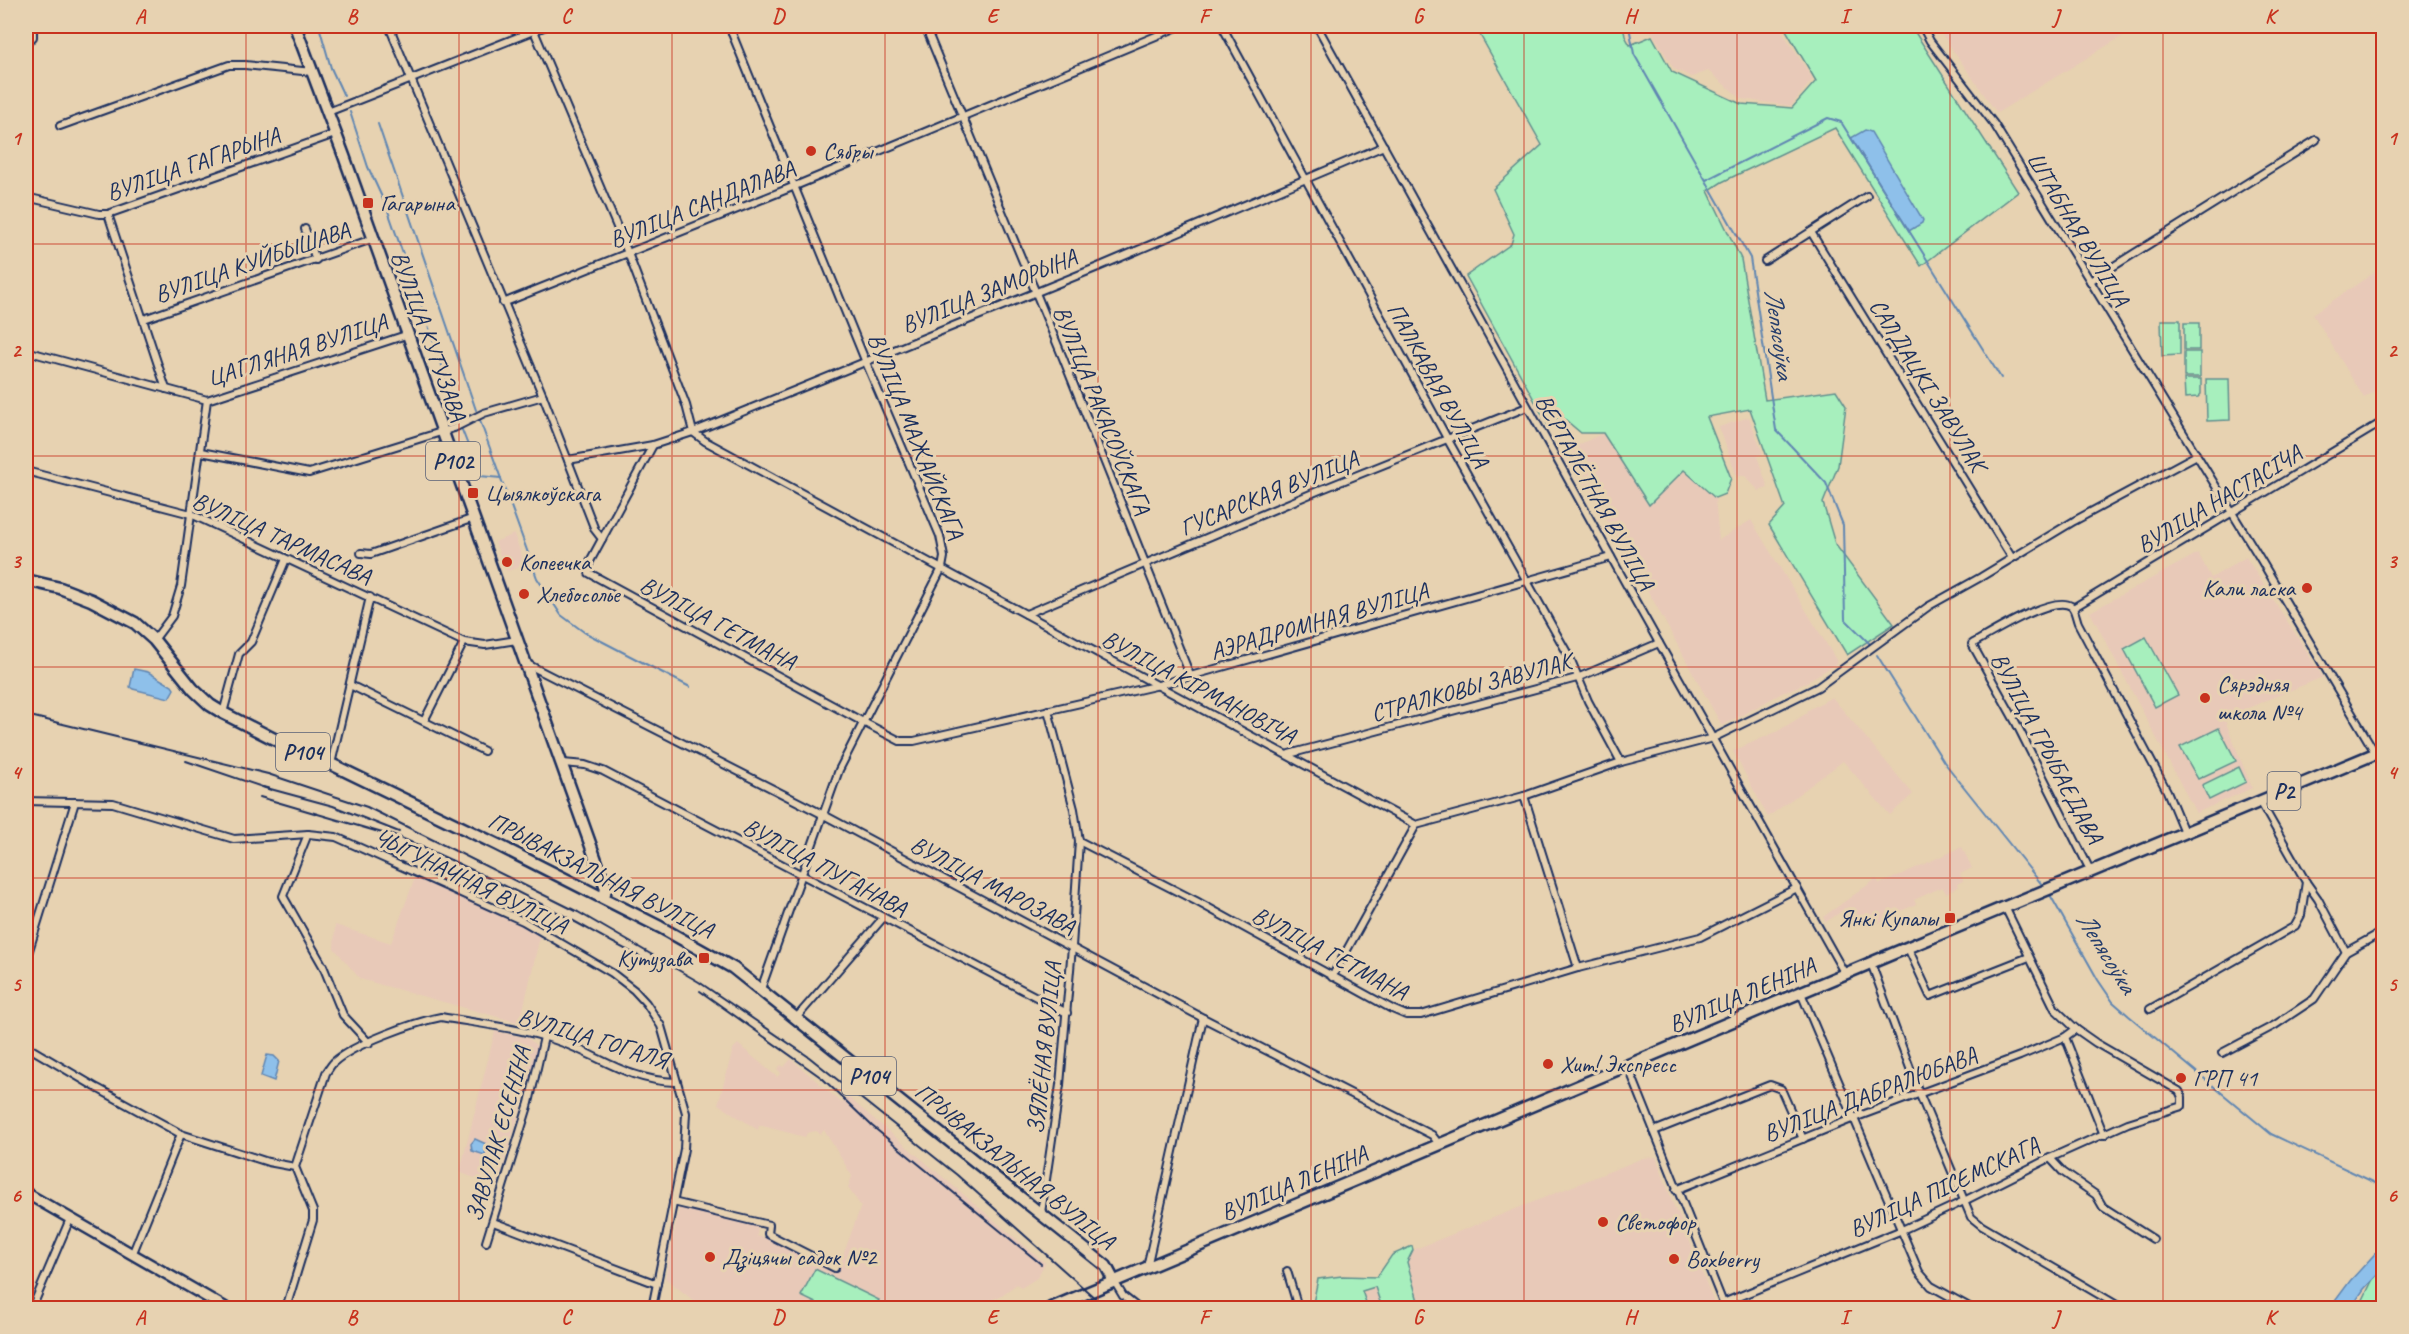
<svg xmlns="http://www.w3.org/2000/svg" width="2409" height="1334" font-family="Caveat,sans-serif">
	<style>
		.built { fill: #e8c9b8 }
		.green { fill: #a7efbd; stroke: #618f8e; stroke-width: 1.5 }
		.water { fill: #8ec0ea; stroke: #6086b2; stroke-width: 1.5 }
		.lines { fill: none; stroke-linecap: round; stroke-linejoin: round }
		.stream { stroke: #6086b2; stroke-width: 2 }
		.minor-casing { stroke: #1b2f5e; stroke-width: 10 }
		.secondary-casing { stroke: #1b2f5e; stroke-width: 14 }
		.primary-casing { stroke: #1b2f5e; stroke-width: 15 }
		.minor { stroke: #e7d2b1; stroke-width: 6 }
		.secondary { stroke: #e7d2b1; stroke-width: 9 }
		.primary { stroke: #e7d2b1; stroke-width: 10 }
		.rail { stroke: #1b2f5e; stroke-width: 2 }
		.grid { fill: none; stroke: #c8321e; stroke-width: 1.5; stroke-opacity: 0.55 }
		.poi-dot { fill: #c8321e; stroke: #e7d2b1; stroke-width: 2 }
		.labels { text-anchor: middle; stroke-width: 6; stroke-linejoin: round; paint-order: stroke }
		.shield { fill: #e7d2b1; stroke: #586077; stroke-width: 1.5 }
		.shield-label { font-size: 22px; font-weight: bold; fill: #1b2f5e }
		.poi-label { font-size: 24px; fill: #1b2f5e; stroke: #e7d2b1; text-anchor: start }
		.street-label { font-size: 24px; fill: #1b2f5e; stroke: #e7d2b1 }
		.water-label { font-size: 26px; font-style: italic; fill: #263e6c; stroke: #e7d2b1 }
		.neatline { fill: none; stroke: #c8321e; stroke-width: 2 }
		.grid-label { font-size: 20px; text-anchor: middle; font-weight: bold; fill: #c8321e }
	</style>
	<rect width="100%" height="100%" fill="#e7d2b1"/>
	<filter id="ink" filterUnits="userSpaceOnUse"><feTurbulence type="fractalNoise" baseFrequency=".0167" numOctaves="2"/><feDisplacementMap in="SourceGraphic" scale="12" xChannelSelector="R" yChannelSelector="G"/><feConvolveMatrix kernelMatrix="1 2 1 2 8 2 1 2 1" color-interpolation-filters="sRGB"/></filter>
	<g filter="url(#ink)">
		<g class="built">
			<polygon points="1637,26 1781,26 1779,27 1813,79 1791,106 1742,99 1708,71 1692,77 1674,69 1652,32"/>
			<polygon points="1936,26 2139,26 1997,113"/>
			<polygon points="2381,268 2384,272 2383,387 2364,398 2313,314"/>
			<polygon points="1749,417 1763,454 1757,456 1768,488 1759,491 1744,475 1737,477 1719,427"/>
			<polygon points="1603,433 1649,505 1685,470 1715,498 1719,540 1751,520 1838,663 1809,680 1809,682 1784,692 1722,726 1653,600 1591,494 1560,454"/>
			<polygon points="514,534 525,565 508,571 505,569 495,542"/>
			<polygon points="2198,553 2211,578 2246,557 2323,677 2224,718 2252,788 2196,813 2090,612"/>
			<polygon points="1832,697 1913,794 1890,815 1843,761 1768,817 1733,751 1778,731 1807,713 1806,711"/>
			<polygon points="1962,847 1972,868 1960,874 1963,881 1957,884 1958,887 1946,893 1942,887 1914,900 1916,904 1899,912 1897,908 1893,910 1893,917 1869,927 1858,924 1848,907 1826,922 1823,917 1876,879 1880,884"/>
			<polygon points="417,872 541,932 520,1023 360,979 334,948 335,925 391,943"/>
			<polygon points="495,1031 528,1038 539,1048 497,1186 464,1174 461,1172 461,1167"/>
			<polygon points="738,1044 777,1077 781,1073 777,1069 781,1065 784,1067 791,1059 842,1103 848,1097 1045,1263 1037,1278 1021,1288 1017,1284 999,1297 988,1301 992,1308 967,1308 965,1306 942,1308 909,1304 905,1308 703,1308 665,1278 679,1208 758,1227 757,1236 773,1240 837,1272 861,1206 848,1188 852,1176 824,1130 821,1134 816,1131 807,1133 805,1137 759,1125 758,1130 718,1104 733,1049"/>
			<polygon points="1656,1157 1676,1212 1678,1212 1716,1308 1420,1308 1407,1262 1413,1250 1643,1158"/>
			<polygon points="1375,1287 1382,1308 1368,1308 1362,1291"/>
		</g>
		<g class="green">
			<polygon points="1475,26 1623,26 1625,36 1630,45 1652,36 1672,72 1741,104 1792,108 1816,81 1786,30 1793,26 1911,26 2018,192 1921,266 1835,128 1722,182 1708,191 1741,259 1765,400 1836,390 1846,406 1838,466 1823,503 1835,544 1894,624 1847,655 1769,525 1785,507 1750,409 1707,417 1731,478 1725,494 1715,498 1684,470 1649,505 1603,433 1581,433 1562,417 1548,425 1466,276 1511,244 1514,234 1493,189 1542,145"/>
			<polygon points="2161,320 2180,320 2180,355 2162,356"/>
			<rect x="2184" y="323" width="15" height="27"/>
			<rect x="2184" y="352" width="16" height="25"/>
			<polygon points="2184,379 2201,379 2201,394 2198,397 2185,398"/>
			<polygon points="2206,379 2229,379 2230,420 2207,421"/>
			<polygon points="2146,637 2178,695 2155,707 2124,649"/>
			<polygon points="2219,728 2236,761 2198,779 2180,747"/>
			<polygon points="2239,767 2246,782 2209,800 2202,785"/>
			<polygon points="1412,1246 1413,1250 1407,1262 1420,1308 1382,1308 1375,1287 1362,1291 1368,1308 1312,1308 1318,1279 1342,1276 1377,1277 1392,1255"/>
			<polygon points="2383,1268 2383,1308 2359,1308 2374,1277"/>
			<polygon points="815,1269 879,1300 874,1308 826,1308 801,1296"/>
		</g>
		<g class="water">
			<polygon points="1865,130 1871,132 1923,220 1922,223 1909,231 1851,138"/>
			<polygon points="134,669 148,672 172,686 174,689 169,698 133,689 130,687"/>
			<polygon points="267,1055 274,1056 279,1061 274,1081 261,1076"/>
			<polygon points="475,1139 486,1144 485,1155 472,1151 471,1144"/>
			<polygon points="2383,1245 2383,1269 2364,1289 2351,1308 2330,1308 2350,1281"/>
		</g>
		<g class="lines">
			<g class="stream">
				<polyline points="319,26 331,68 344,96"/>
				<polyline points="1629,26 1634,54 1750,258 1776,430 1826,483 1843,525 1845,619 1871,645"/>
				<polyline points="350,112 368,167 387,208 445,374 458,421"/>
				<polyline points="378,124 476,410"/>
				<polyline points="1706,180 1828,118 1841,122 1893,205"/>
				<polyline points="1896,210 2001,378"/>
				<polyline points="479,418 537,578 561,615 584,632 690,687"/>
				<polyline points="462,430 480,476 501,478"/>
				<polyline points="1877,655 1944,762 2043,886"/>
				<polyline points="2049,893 2098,980 2113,1002 2129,1016 2271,1134 2384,1187"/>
			</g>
			<defs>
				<g id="minor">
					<polyline points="110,26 114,29 125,26"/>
					<polyline points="389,26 543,396 595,530 602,539"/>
					<polyline points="532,26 628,253 686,405 693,432 705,441 1416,825 1524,796 1621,762 1713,738 1818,687 1929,606 1981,577 2074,521 2195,456"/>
					<polyline points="729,26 865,360 940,536 944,557 942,568 839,770 761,989"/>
					<polyline points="925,26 1063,358 1190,675"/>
					<polyline points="1222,26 1448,440 1570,658 1588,701 1621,762"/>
					<polyline points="1317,26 1636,602 1845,974"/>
					<polyline points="1922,26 1930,41 1994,124 2258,555 2376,754"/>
					<polyline points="26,37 31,39 33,37 33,26"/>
					<polyline points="328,112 546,26"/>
					<polyline points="60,126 229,65 245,65 312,72"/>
					<polyline points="26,197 99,214 108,214 335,134"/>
					<polyline points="108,214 166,389"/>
					<polyline points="305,229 316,260"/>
					<polyline points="1811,232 2012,558"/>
					<polyline points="1765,261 1867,196"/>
					<polyline points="2090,281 2316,140"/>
					<polyline points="503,303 795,186 1180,26"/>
					<polyline points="144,319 372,239"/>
					<polyline points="26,351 207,400 406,335"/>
					<polyline points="653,445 589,563 589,573 863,722 900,741 914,741 1155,686 1611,557"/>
					<polyline points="201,452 309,473 454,428 484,413 543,396"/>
					<polyline points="568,460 653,445 693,432 1098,267 1384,146"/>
					<polyline points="26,471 191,514 464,642 485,645 517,640"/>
					<polyline points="361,553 371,554 474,518"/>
					<polyline points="2073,608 2384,421"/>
					<polyline points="1026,614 1320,490 1527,407"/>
					<polyline points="154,640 172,616 181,586 207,400"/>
					<polyline points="527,664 822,814 1203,1018 1432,1135 1439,1144"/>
					<polyline points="350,685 484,751"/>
					<polyline points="223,713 239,654 251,642 286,559"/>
					<polyline points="424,721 464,642"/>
					<polyline points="1289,754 1577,678 1659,643"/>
					<polyline points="563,763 585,765 603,771 1067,1013"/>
					<polyline points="331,764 370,597"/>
					<polyline points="26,801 113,803 234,839 308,834 336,837 523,921 612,973 634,990 646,1003 661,1026 686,1113 684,1149 652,1308"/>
					<polyline points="2260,801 2306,882 2318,899 2346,952"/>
					<polyline points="308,834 283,896 323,966 343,1015 369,1043"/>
					<polyline points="1079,841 1196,901 1392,1009 1406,1015 1421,1015 1578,968 1524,796"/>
					<path d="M2091,872L2015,721L1972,644C1990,634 2053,594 2071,606C2075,609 2076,618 2078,623L2167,791L2184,832"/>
					<polyline points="1908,948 1930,996 2029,957"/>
					<polyline points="26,960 75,802"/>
					<polyline points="1871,963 1920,1095 1971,1217 1982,1226 2122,1308"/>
					<polyline points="1578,968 1700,937 1797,888"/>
					<polyline points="1332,977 1416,825"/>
					<polyline points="1801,993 1919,1272 1931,1286 1971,1308"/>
					<polyline points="2150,1009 2295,926 2301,915 2306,882"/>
					<polyline points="797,1017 883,918"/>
					<polyline points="2065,1037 2104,1135"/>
					<polyline points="26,1046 97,1088 181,1134 268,1162 295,1167"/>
					<polyline points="2222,1053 2275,1025 2314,999 2346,952 2384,931"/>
					<polyline points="1628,1066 1725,1308"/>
					<polyline points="1654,1131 1770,1085 1781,1089 1803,1139"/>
					<polyline points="2050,1158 2063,1172 2096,1195 2103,1207 2153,1239"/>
					<polyline points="1676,1190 1854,1118 2020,1056 2065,1037 2076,1029"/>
					<polyline points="673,1202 769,1225 768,1234 835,1268"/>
					<polyline points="1041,1213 1060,1085 1072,947 1079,841 1074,809 1048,710"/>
					<polyline points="493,1222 657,1284"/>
					<polyline points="486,1242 529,1103 544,1037"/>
					<polyline points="132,1255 181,1134"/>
					<polyline points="1147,1267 1203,1018"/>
					<polyline points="1287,1271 1296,1301 1291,1308"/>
					<polyline points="1114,1281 1123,1296 1138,1308"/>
					<polyline points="1723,1303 1902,1230 1964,1201 2050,1158 2128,1123 2182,1106 2182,1097 2179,1091 2096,1043 2076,1029 2055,1009 2005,907"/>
					<polyline points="32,1308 70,1219"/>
					<path d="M286,1308L313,1220V1211L295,1167L326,1073C328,1070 331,1065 334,1062C354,1044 415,1022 441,1017C475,1023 512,1027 546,1037C593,1050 624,1081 676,1082"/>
				</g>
				<polyline id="secondary" points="26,1193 226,1308"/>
				<g id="primary">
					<polyline points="295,26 344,156 606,888 604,898"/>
					<polyline points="26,580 60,588 91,600 135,623 154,640 193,689 210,705 223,713 276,740 331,764 498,845 660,927 733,968 1106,1266 1114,1281"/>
					<polyline points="1051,1308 1892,954 2384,750"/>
				</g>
			</defs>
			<use href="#minor" class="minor-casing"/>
			<use href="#secondary" class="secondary-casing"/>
			<use href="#primary" class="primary-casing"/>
			<use href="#minor" class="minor"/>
			<use href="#secondary" class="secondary"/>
			<use href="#primary" class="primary"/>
			<g class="rail">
				<polyline points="26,715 268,774 367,807 578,912 699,982 809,1057 957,1175 1106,1308"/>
				<polyline points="186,761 271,790"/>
				<polyline points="263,787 333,806 399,832"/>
				<polyline points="260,797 389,835"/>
				<path d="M389,833C440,854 490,878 539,903C578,922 614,945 653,963"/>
				<polyline points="700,991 822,1078 872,1126 1041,1264"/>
			</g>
		</g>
	</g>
	<path class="grid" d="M246,26V1308M459,26V1308M672,26V1308M885,26V1308M1098,26V1308M1311,26V1308M1524,26V1308M1737,26V1308M1950,26V1308M2163,26V1308M26,244H2384M26,456H2384M26,667H2384M26,878H2384M26,1090H2384"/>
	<g class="poi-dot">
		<circle cx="811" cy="151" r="6"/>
		<rect x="362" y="197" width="12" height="12" rx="3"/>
		<rect x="467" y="487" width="12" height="12" rx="3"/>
		<circle cx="507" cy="562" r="6"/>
		<circle cx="2307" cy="588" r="6"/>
		<circle cx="524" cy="594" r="6"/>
		<circle cx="2205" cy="698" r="6"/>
		<rect x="1944" y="912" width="12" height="12" rx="3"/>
		<rect x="698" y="952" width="12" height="12" rx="3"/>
		<circle cx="1548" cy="1064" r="6"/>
		<circle cx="2181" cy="1078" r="6"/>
		<circle cx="1603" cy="1222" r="6"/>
		<circle cx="710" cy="1257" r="6"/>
		<circle cx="1674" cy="1259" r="6"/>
	</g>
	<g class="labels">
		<g class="shield">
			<rect x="426" y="442" width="54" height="38" rx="4.5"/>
			<rect x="276" y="733" width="54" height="38" rx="4.5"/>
			<rect x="2267.5" y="772" width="33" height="38" rx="4.5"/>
			<rect x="842" y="1057" width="54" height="38" rx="4.5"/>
		</g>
		<g class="shield-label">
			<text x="453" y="469">Р102</text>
			<text x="303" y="760">Р104</text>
			<text x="2284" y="799">Р2</text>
			<text x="869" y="1084">Р104</text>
		</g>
		<g class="poi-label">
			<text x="823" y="159">Сябры</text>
			<text x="380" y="211">Гагарына</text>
			<text x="485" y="501">Цыялкоўскага</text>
			<text x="519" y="570">Копеечка</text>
			<text x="2295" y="596" text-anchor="end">Кали ласка</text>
			<text x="536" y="602">Хлебосолье</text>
			<text x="2217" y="692">Сярэдняя<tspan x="2217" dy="28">школа №4</tspan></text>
			<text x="1938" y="926" text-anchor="end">Янкі Купалы</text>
			<text x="692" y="966" text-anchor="end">Кутузава</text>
			<text x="1560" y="1072">Хит! Экспресс</text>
			<text x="2193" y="1086">ГРП 41</text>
			<text x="1615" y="1230">Светофор</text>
			<text x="722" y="1265">Дзіцячы садок №2</text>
			<text x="1686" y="1267">Boxberry</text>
		</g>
		<g class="street-label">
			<text transform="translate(193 164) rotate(-19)" y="8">ВУЛІЦА ГАГАРЫНА</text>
			<text transform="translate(702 204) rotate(-22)" y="8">ВУЛІЦА САНДАЛАВА</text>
			<text transform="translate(2078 229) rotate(59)" y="8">ШТАБНАЯ ВУЛІЦА</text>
			<text transform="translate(252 262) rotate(-19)" y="8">ВУЛІЦА КУЙБЫШАВА</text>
			<text transform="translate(989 291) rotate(-22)" y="8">ВУЛІЦА ЗАМОРЫНА</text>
			<text transform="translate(429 336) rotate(70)" y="8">ВУЛІЦА КУТУЗАВА</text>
			<text transform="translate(297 350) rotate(-18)" y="8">ЦАГЛЯНАЯ ВУЛІЦА</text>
			<text transform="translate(1438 385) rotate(61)" y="8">ПАЛКАВАЯ ВУЛІЦА</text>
			<text transform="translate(1928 385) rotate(58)" y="8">САЛДАЦКІ ЗАВУЛАК</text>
			<text transform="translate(1102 410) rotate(68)" y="8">ВУЛІЦА РАКАСОЎСКАГА</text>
			<text transform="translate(916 436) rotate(68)" y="8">ВУЛІЦА МАЖАЙСКАГА</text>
			<text transform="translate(1595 492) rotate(61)" y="8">ВЕРТАЛЁТНАЯ ВУЛІЦА</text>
			<text transform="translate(1269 493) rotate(-22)" y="8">ГУСАРСКАЯ ВУЛІЦА</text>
			<text transform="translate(2219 499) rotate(-31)" y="8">ВУЛІЦА НАСТАСІЧА</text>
			<text transform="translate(282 538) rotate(24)" y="8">ВУЛІЦА ТАРМАСАВА</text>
			<text transform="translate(1319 621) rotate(-16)" y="8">АЭРАДРОМНАЯ ВУЛІЦА</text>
			<text transform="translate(718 623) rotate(28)" y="8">ВУЛІЦА ГЕТМАНА</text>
			<text transform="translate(1199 687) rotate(28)" y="8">ВУЛІЦА КІРМАНОВІЧА</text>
			<text transform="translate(1471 687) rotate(-15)" y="8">СТРАЛКОВЫ ЗАВУЛАК</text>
			<text transform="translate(2047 748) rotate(62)" y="8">ВУЛІЦА ГРЫБАЕДАВА</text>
			<text transform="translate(825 867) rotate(28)" y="8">ВУЛІЦА ПУГАНАВА</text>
			<text transform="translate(601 875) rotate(27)" y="8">ПРЫВАКЗАЛЬНАЯ ВУЛІЦА</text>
			<text transform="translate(471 881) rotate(26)" y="8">ЧЫГУНАЧНАЯ ВУЛІЦА</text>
			<text transform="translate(993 885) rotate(28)" y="8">ВУЛІЦА МАРОЗАВА</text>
			<text transform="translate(1330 953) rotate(28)" y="8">ВУЛІЦА ГЕТМАНА</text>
			<text transform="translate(1742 995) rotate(-23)" y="8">ВУЛІЦА ЛЕНІНА</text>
			<text transform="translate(593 1038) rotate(17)" y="8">ВУЛІЦА ГОГАЛЯ</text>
			<text transform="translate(1044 1048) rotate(-84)" y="8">ЗЯЛЁНАЯ ВУЛІЦА</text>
			<text transform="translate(1870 1094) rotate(-21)" y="8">ВУЛІЦА ДАБРАЛЮБАВА</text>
			<text transform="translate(498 1134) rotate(-74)" y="8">ЗАВУЛАК ЕСЕНІНА</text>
			<text transform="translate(1015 1166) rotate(39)" y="8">ПРЫВАКЗАЛЬНАЯ ВУЛІЦА</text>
			<text transform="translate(1294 1183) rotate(-23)" y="8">ВУЛІЦА ЛЕНІНА</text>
			<text transform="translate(1944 1187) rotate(-25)" y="8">ВУЛІЦА ПІСЕМСКАГА</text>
		</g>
		<g class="water-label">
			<text transform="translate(1780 334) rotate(82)" y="9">Лепясоўка</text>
			<text transform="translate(2107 952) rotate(58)" y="9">Лепясоўка</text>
		</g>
	</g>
	<rect width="2409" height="1334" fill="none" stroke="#e7d2b1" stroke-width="66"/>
	<rect x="33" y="33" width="2343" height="1268" class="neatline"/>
	<g class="grid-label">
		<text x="140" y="23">A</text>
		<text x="352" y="23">B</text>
		<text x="566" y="23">C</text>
		<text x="778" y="23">D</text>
		<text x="992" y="23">E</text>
		<text x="1204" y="23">F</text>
		<text x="1418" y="23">G</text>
		<text x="1630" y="23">H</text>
		<text x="1844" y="23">I</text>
		<text x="2056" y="23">J</text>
		<text x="2270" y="23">K</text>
		<text x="16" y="145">1</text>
		<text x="2392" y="145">1</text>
		<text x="16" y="357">2</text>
		<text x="2392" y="357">2</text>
		<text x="16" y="568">3</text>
		<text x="2392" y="568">3</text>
		<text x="16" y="779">4</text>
		<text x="2392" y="779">4</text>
		<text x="16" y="991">5</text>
		<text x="2392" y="991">5</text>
		<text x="16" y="1202">6</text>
		<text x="2392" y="1202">6</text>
		<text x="140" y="1324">A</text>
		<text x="352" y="1324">B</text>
		<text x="566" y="1324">C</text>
		<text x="778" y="1324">D</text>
		<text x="992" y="1324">E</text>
		<text x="1204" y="1324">F</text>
		<text x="1418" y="1324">G</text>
		<text x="1630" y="1324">H</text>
		<text x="1844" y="1324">I</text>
		<text x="2056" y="1324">J</text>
		<text x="2270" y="1324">K</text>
	</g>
</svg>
